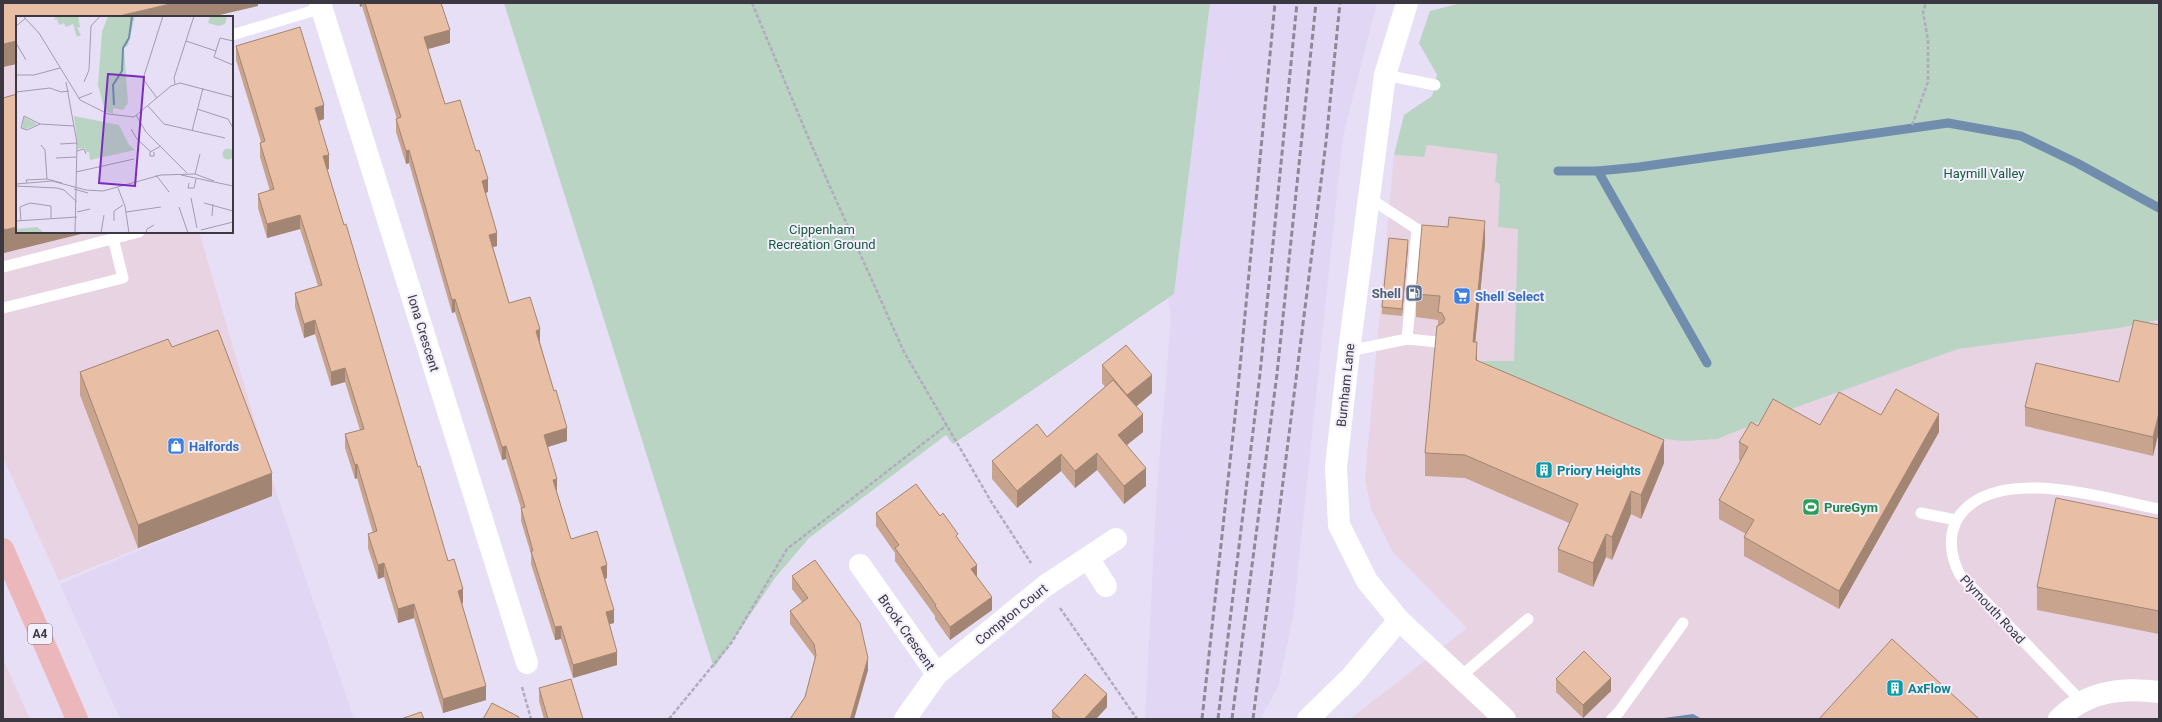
<svg xmlns="http://www.w3.org/2000/svg" width="2162" height="722" font-family="Roboto,sans-serif">
	<style>
		.commercial { fill: #e7d3e2 }
		.built { fill: #e2d6f5 }
		.green { fill: #b9d4c2 }
		.water { fill: #708dae }
		.lines { fill: none; stroke-linecap: round; stroke-linejoin: round }
		.stream { stroke: #708dae; stroke-width: 9 }
		.path { stroke: #b2abbe; stroke-width: 2.5; stroke-dasharray: 4 2; stroke-linecap: butt }
		.service { stroke: #fff; stroke-width: 11 }
		.minor { stroke: #fff; stroke-width: 22 }
		.tertiary { stroke: #fff; stroke-width: 22 }
		.primary { stroke: #ecb7bb; stroke-width: 22 }
		.rail { stroke: #8e8898; stroke-width: 3; stroke-dasharray: 6 3; stroke-linecap: butt }
		.wall { fill: #c8a38d }
		.shaded-wall { fill: #a28573 }
		.building { fill: #e8bea4; stroke: #a28573 }
		.labels { text-anchor: middle; stroke-width: 4; stroke-linejoin: round; paint-order: stroke }
		.shield { fill: #f3eefc; stroke: #736f79; stroke-width: 1 }
		.shield-label { font-size: 12px; font-weight: bold; fill: #3c3841 }
		.park-label { font-size: 13px; fill: #165d3b; stroke: #f3eefc }
		.service-label { font-size: 13px; font-weight: bold; fill: #4e5e75; stroke: #f3eefc; text-anchor: end }
		.shop-label { font-size: 13px; font-weight: bold; fill: #366cbe; stroke: #f3eefc; text-anchor: start }
		.street-label { font-size: 13px; fill: #3c3841; stroke: #f3eefc }
		.culture-label { font-size: 13px; font-weight: bold; fill: #0d838f; stroke: #f3eefc; text-anchor: start }
		.leisure-label { font-size: 13px; font-weight: bold; fill: #27864d; stroke: #f3eefc; text-anchor: start }
		.inset-river { fill: none; stroke: #708dae; stroke-width: 2 }
		.inset-road { fill: none; stroke: #a39cae; stroke-width: 1 }
		.view { fill: #7b2cbf; fill-opacity: 0.15; stroke: #7b2cbf; stroke-width: 2 }
		.inset-edge { fill: none; stroke: #3c3841; stroke-width: 2 }
	</style>
	<rect width="100%" height="100%" fill="#e7dff6"/>
	<g class="commercial">
		<polygon points="3,3 17,17 17,232 199,232 276,492 59,581 3,457"/>
		<polygon points="1427,145 1497,154 1495,182 1500,184 1498,226 1518,229 1514,362 1482,361 1786,411 1958,349 2119,328 2159,320 2159,719 1350,719 1467,628 1392,551 1371,509 1365,479 1394,155 1423,157"/>
		<polygon points="3,659 30,719 3,719"/>
	</g>
	<g class="built">
		<polygon points="1210,3 1377,3 1343,136 1293,618 1278,687 1260,719 1145,719 1157,487 1171,318 1168,299 1174,294"/>
		<polygon points="276,492 354,719 120,719 60,584"/>
	</g>
	<g class="green">
		<polygon points="504,3 1210,3 1174,294 953,444 946,435 809,538 775,578 714,668"/>
		<polygon points="1461,3 2159,3 2159,320 2119,328 1958,349 1786,411 1717,439 1684,441 1621,434 1516,382 1481,361 1514,361 1518,229 1498,227 1500,184 1495,182 1497,154 1427,145 1424,157 1394,155 1404,115 1432,96 1437,75 1419,43 1430,11"/>
	</g>
	<polygon class="water" points="1693,714 1702,719 1657,719"/>
	<g class="lines">
		<g class="stream">
			<polyline points="1558,171 1598,171 1639,167 1948,123 2021,136 2077,163 2159,208"/>
			<polyline points="1598,171 1707,363"/>
		</g>
		<g class="path">
			<polyline points="752,3 811,144 904,352 992,503 1031,563"/>
			<polyline points="1912,125 1928,82 1928,40 1923,12 1926,3"/>
			<polyline points="1060,608 1137,719"/>
			<polyline points="522,687 531,719"/>
			<polyline points="669,719 732,642 787,549 947,425"/>
		</g>
		<g class="service">
			<polyline points="232,35 322,8"/>
			<polyline points="1385,75 1435,85"/>
			<polyline points="3,267 139,232"/>
			<polyline points="3,308 123,278 113,238"/>
			<polyline points="1407,339 1438,342"/>
			<polyline points="1349,351 1407,339 1417,229 1369,198"/>
			<polyline points="1921,513 1956,520"/>
			<polyline points="1460,677 1528,619"/>
			<path d="M2081,701L1960,575C1950,556 1947,533 1960,515C1998,464 2107,499 2159,509"/>
			<polyline points="1612,719 1619,712 1683,623"/>
		</g>
		<g class="minor">
			<polyline points="320,3 527,663"/>
			<polyline points="1088,558 1106,586"/>
			<polyline points="860,565 937,674"/>
			<polyline points="905,719 937,674 1045,586 1116,539"/>
			<polyline points="1308,719 1351,677 1399,620"/>
			<path d="M2059,719C2087,691 2122,687 2159,692"/>
		</g>
		<polyline class="tertiary" points="1407,3 1385,75 1349,351 1336,467 1339,525 1367,581 1399,620 1505,719"/>
		<polyline class="primary" points="3,549 77,719"/>
		<g class="rail">
			<polyline points="1202,719 1237,398 1275,3"/>
			<polyline points="1218,719 1260,374 1297,3"/>
			<polyline points="1232,719 1277,374 1316,3"/>
			<polyline points="1253,719 1326,142 1340,3"/>
		</g>
	</g>
	<g class="wall">
		<polygon points="359,3 441,3 450,43 428,49 445,104 488,192 485,193 497,246 493,247 509,303 540,342 567,441 548,447 557,492 571,539 607,578 605,579 614,623 609,624 617,665 573,678 561,639 555,640 531,564 531,554 521,521 521,508 506,459 502,460 455,312 452,313 409,163 406,164 396,132 396,119 397,119 362,6 360,7"/>
		<polygon points="236,46 324,119 319,121 329,169 327,169 418,467 448,561 463,603 462,604 486,700 443,713 414,618 398,623 384,577 378,579 368,548 368,534 373,533 357,478 355,479 345,448 345,434 360,430 345,382 331,386 315,334 304,338 295,307 295,293 318,286 300,229 267,238 258,208 258,194 270,191 260,157 260,143 261,142 236,60"/>
		<polygon points="17,94 4,253 3,247 3,98"/>
		<polygon points="1485,244 1475,342 1477,361 1664,463 1641,519 1631,514 1612,560 1606,557 1593,587 1558,572 1558,549 1569,523 1465,478 1425,476 1425,453 1438,325 1438,320 1416,317 1416,294"/>
		<polygon points="1408,247 1402,316 1382,314 1382,307"/>
		<polygon points="2159,325 2159,431 2153,456 2025,426 2025,407 2119,382"/>
		<polygon points="172,347 272,496 138,548 80,395 80,372"/>
		<polygon points="1102,365 1152,393 1136,407 1143,432 1127,445 1146,486 1124,504 1097,470 1075,488 1061,471 1017,508 992,479 992,461 1047,437 1105,387 1102,383"/>
		<polygon points="1881,415 1939,432 1839,609 1744,556 1744,537 1746,534 1719,519 1719,500 1741,461 1739,460 1739,442 1758,426 1820,425"/>
		<polygon points="876,513 940,516 958,539 977,577 992,610 950,640 935,619 935,616 895,561 895,553 876,526"/>
		<polygon points="2159,519 2159,634 2037,610 2037,587"/>
		<polygon points="792,576 868,670 854,719 790,719 805,697 815,660 814,656 790,624 790,611 802,602 792,589"/>
		<polygon points="1556,679 1611,691 1583,718 1556,692"/>
		<polygon points="539,688 583,719 544,719 539,701"/>
		<polygon points="1107,707 1096,719 1052,719 1052,711"/>
	</g>
	<g class="shaded-wall">
		<polygon points="174,3 258,3 258,6 211,17 115,17"/>
		<polygon points="360,3 362,3 362,6 360,7"/>
		<polygon points="450,30 450,43 424,50 424,37"/>
		<polygon points="17,41 17,64 3,67 3,44"/>
		<polygon points="324,105 324,119 315,122 315,108"/>
		<polygon points="409,150 409,163 406,164 406,151"/>
		<polygon points="329,155 329,169 323,171 323,156"/>
		<polygon points="488,179 488,192 482,194 482,181"/>
		<polygon points="300,215 300,229 267,238 267,224"/>
		<polygon points="1485,221 1485,244 1473,365 1473,342"/>
		<polygon points="17,227 17,232 89,232 4,253 4,230"/>
		<polygon points="497,233 497,246 489,248 489,235"/>
		<polygon points="1408,240 1408,247 1402,316 1402,309"/>
		<polygon points="455,299 455,312 452,313 452,300"/>
		<polygon points="315,320 315,334 304,338 304,324"/>
		<polygon points="540,329 540,342 536,344 536,331"/>
		<polygon points="1477,342 1477,366 1476,360"/>
		<polygon points="345,368 345,382 331,386 331,372"/>
		<polygon points="1152,375 1152,393 1127,414 1127,395"/>
		<polygon points="2159,413 2159,431 2153,456 2153,437"/>
		<polygon points="1143,414 1143,432 1118,452 1118,435"/>
		<polygon points="1939,414 1939,432 1839,609 1839,591"/>
		<polygon points="567,428 567,441 544,448 544,435"/>
		<polygon points="1664,440 1664,463 1641,519 1641,495"/>
		<polygon points="506,446 506,459 502,460 502,447"/>
		<polygon points="1097,453 1097,470 1075,488 1075,471"/>
		<polygon points="1061,454 1061,471 1017,508 1017,491"/>
		<polygon points="357,464 357,478 355,479 355,465"/>
		<polygon points="1146,468 1146,486 1124,504 1124,486"/>
		<polygon points="272,473 272,496 138,548 138,525"/>
		<polygon points="557,479 557,492 553,480"/>
		<polygon points="1631,491 1631,514 1612,560 1612,537"/>
		<polygon points="1606,534 1606,557 1593,587 1593,563"/>
		<polygon points="384,563 384,577 378,579 378,565"/>
		<polygon points="607,565 607,578 601,580 601,567"/>
		<polygon points="977,565 977,578 971,569"/>
		<polygon points="463,589 463,603 458,605 458,591"/>
		<polygon points="992,597 992,610 950,640 950,627"/>
		<polygon points="414,604 414,618 398,623 398,609"/>
		<polygon points="614,610 614,623 606,625 606,612"/>
		<polygon points="561,626 561,639 555,640 555,627"/>
		<polygon points="617,652 617,665 573,678 573,665"/>
		<polygon points="868,658 868,670 854,719 849,719"/>
		<polygon points="1611,678 1611,691 1583,718 1583,705"/>
		<polygon points="486,686 486,700 443,713 443,699"/>
		<polygon points="1107,694 1107,707 1096,719 1084,719"/>
	</g>
	<g class="building">
		<polygon points="3,3 174,3 115,17 17,17 17,41 3,44"/>
		<polygon points="365,3 441,3 450,30 424,37 445,104 460,100 476,151 479,150 488,179 482,181 497,233 489,235 509,303 530,297 540,329 536,331 554,391 556,390 567,428 544,435 557,479 553,480 571,539 597,531 607,565 601,567 614,610 606,612 617,652 573,665 561,626 555,627 531,551 533,551 521,508 525,507 506,446 502,447 455,299 452,300 409,150 406,151 396,119 401,117"/>
		<polygon points="300,27 324,105 315,108 329,155 323,156 344,225 346,224 418,467 420,466 448,561 454,559 463,589 458,591 486,686 443,699 414,604 398,609 384,563 378,565 368,534 377,531 357,464 355,465 345,434 364,429 345,368 331,372 315,320 304,324 295,293 322,285 300,215 267,224 258,194 274,189 260,143 265,141 236,46"/>
		<polygon points="17,94 17,227 4,230 3,224 3,98"/>
		<polygon points="1449,217 1485,221 1473,342 1477,342 1476,360 1664,440 1641,495 1631,491 1612,537 1606,534 1593,563 1558,549 1578,504 1465,455 1425,453 1437,326 1443,323 1445,319 1442,313 1438,312 1440,296 1416,294 1422,225 1448,227"/>
		<polygon points="1389,238 1408,240 1402,309 1382,307"/>
		<polygon points="2134,320 2159,325 2159,413 2153,437 2025,407 2036,363 2119,382"/>
		<polygon points="218,330 272,473 138,525 80,372 168,339 172,347"/>
		<polygon points="1126,345 1152,375 1127,395 1102,365"/>
		<polygon points="1113,380 1143,414 1118,435 1146,468 1124,486 1097,453 1075,471 1061,454 1017,491 992,461 1037,424 1047,437"/>
		<polygon points="1896,389 1939,414 1839,591 1744,537 1754,520 1719,500 1748,447 1739,442 1751,422 1758,426 1773,399 1820,425 1839,392 1881,415"/>
		<polygon points="916,484 940,516 943,513 958,534 956,536 977,565 971,569 992,597 950,627 935,606 936,605 895,548 899,545 876,513"/>
		<polygon points="2056,498 2159,519 2159,611 2037,587"/>
		<polygon points="815,560 860,623 868,658 851,717 849,719 790,719 805,697 816,655 814,644 790,611 808,598 792,576"/>
		<polygon points="1892,639 1978,718 1977,719 1819,719"/>
		<polygon points="1584,651 1611,678 1583,705 1556,679"/>
		<polygon points="1085,674 1107,694 1084,719 1061,719 1052,711"/>
		<polygon points="571,679 583,719 548,719 539,688"/>
		<polygon points="492,703 519,717 518,719 483,719"/>
		<polygon points="421,712 424,719 401,719"/>
	</g>
	<defs>
		<symbol id="fuel-square" viewBox="-11 -11 22 22"><rect x="-9" y="-9" width="18" height="18" rx="4" fill="#5c6f8a" stroke="#f3eefc"/><path d="M-5.5-6h7V0h2V4h1.3V-2.5L3-4.5l.8-.8L6-3V5H2.5V1h-1V6h-7ZM-4.2-4.7v3.2H.2V-4.7Z" fill="#fff"/></symbol>
		<symbol id="supermarket-square" viewBox="-11 -11 22 22"><rect x="-9" y="-9" width="18" height="18" rx="4" fill="#3f7fe0" stroke="#f3eefc"/><path d="M-6-5.5h2.5l.6 2H6L4.5 2H-2.5L-4.4-4H-6ZM-1.5 3.2a1.3 1.3 0 1 0 .1 0ZM3 3.2a1.3 1.3 0 1 0 .1 0Z" fill="#fff"/></symbol>
		<symbol id="shop-square" viewBox="-11 -11 22 22"><rect x="-9" y="-9" width="18" height="18" rx="4" fill="#3f7fe0" stroke="#f3eefc"/><path d="M-5-2.5h2.3a2.7 3.5 0 0 1 5.4 0H5L5.5 6h-11ZM-1.5-2.5h3a1.5 2.3 0 0 0-3 0Z" fill="#fff"/></symbol>
		<symbol id="building-square" viewBox="-11 -11 22 22"><rect x="-9" y="-9" width="18" height="18" rx="4" fill="#0f9aa8" stroke="#f3eefc"/><path d="M-4-6H4V6H1V3H-1V6H-4ZM-2.5-4.3h1.7v1.8h-1.7ZM.8-4.3h1.7v1.8H.8ZM-2.5-1h1.7V.8h-1.7ZM.8-1h1.7V.8H.8Z" fill="#fff"/></symbol>
		<symbol id="stadium-square" viewBox="-11 -11 22 22"><rect x="-9" y="-9" width="18" height="18" rx="4" fill="#2e9e5b" stroke="#f3eefc"/><path d="M0-5a6.5 5 0 1 0 0 10a6.5 5 0 1 0 0-10ZM-3.5-1.8h7v3.6h-7Z" fill="#fff"/></symbol>
	</defs>
	<g fill-rule="evenodd">
		<use href="#fuel-square" x="1404" y="283" width="20" height="20"/>
		<use href="#supermarket-square" x="1452" y="286" width="20" height="20"/>
		<use href="#shop-square" x="166" y="436" width="20" height="20"/>
		<use href="#building-square" x="1534" y="460" width="20" height="20"/>
		<use href="#stadium-square" x="1801" y="497" width="20" height="20"/>
		<use href="#building-square" x="1885" y="678" width="20" height="20"/>
	</g>
	<g class="labels">
		<rect class="shield" x="28" y="624" width="24" height="20" rx="3"/>
		<g class="shield-label">
			<text x="40" y="638">A4</text>
		</g>
		<g class="park-label">
			<text x="1984" y="178">Haymill Valley</text>
			<text x="822" y="234">Cippenham<tspan x="822" dy="15">Recreation Ground</tspan></text>
		</g>
		<g class="service-label">
			<text x="1401" y="298">Shell</text>
		</g>
		<g class="shop-label">
			<text x="1475" y="301">Shell Select</text>
			<text x="189" y="451">Halfords</text>
		</g>
		<g class="street-label">
			<text transform="translate(424 333) rotate(73)" y="5">Iona Crescent</text>
			<text transform="translate(1345 385) rotate(-84)" y="5">Burnham Lane</text>
			<text transform="translate(1993 609) rotate(47)" y="5">Plymouth Road</text>
			<text transform="translate(1011 614) rotate(-39)" y="5">Compton Court</text>
			<text transform="translate(907 632) rotate(55)" y="5">Brook Crescent</text>
		</g>
		<g class="culture-label">
			<text x="1557" y="475">Priory Heights</text>
			<text x="1908" y="693">AxFlow</text>
		</g>
		<g class="leisure-label">
			<text x="1824" y="512">PureGym</text>
		</g>
	</g>
	<g transform="translate(16 16)">
		<rect width="217" height="217" fill="#e7dff6"/>
		<path d="M48,0H62L64,11L61,12L65,19L61,21L57,8L50,11L48,7L43,9L41,3L37,4L40,1ZM92,0H119L112,29L108,32L112,87L107,94L97,92V98L89,95L82,69L86,16ZM194,0H211L209,8L203,10L192,7ZM58,100L103,109L113,129L119,134L74,144L73,136H70L69,132L62,133ZM8,101L20,107V109L10,113L6,112ZM206.5 138a5.5 5.5 0 1 1 11 0a5.5 5.5 0 1 1-11 0ZM21,211L28,217H0V213Z" fill="#b9d4c2"/>
		<path class="inset-river" d="M98,89L97,69L106,55L107,32L113,22L116,0"/>
		<path class="inset-road" d="M7,0L23,17L64,84L92,98L118,101L155,70L164,67L217,81M0,10L10,2M170,25L200,35M217,25L204,22L198,41L217,49M0,27L10,44M0,59H18L44,52M50,66L61,127L59,217M68,66L73,54L75,10L84,0M159,68L158,62L178,0M0,76L34,72L45,76L53,75M63,82L76,77M141,82L127,63L147,0M132,90L148,108L209,122M181,93L212,103L217,112M120,99L130,116L171,157M24,108L11,114L5,112L8,100L24,108L58,110M115,113L121,123L135,136M176,115L187,72M44,128L61,127M25,129L29,134L31,163M61,135L68,133L70,138M138,136V140H134V136L145,130M40,142L60,141M60,156L118,143M179,158L184,138M140,159L153,176M165,159L217,170M11,167L10,164L31,163L46,167M173,167L172,172H178L180,163M0,168L36,165L70,174L87,175L145,159L179,158L198,165M0,170L41,172L48,174L61,186M102,172L109,190L113,217M58,173L72,177M175,182L181,212M188,187L217,195M163,191L172,217M61,196L74,193M110,196L145,191M196,200L197,188M0,205L61,201M5,205L4,191L14,187L35,190V202M98,205V195L107,189M185,214L217,206M85,217L88,199M130,217L131,213L138,209"/>
		<path class="view" d="M92,58L128,61L119,170L83,167Z"/>
		<rect width="217" height="217" class="inset-edge"/>
	</g>
	<rect width="2162" height="722" fill="none" stroke="#3c3841" stroke-width="8"/>
</svg>
